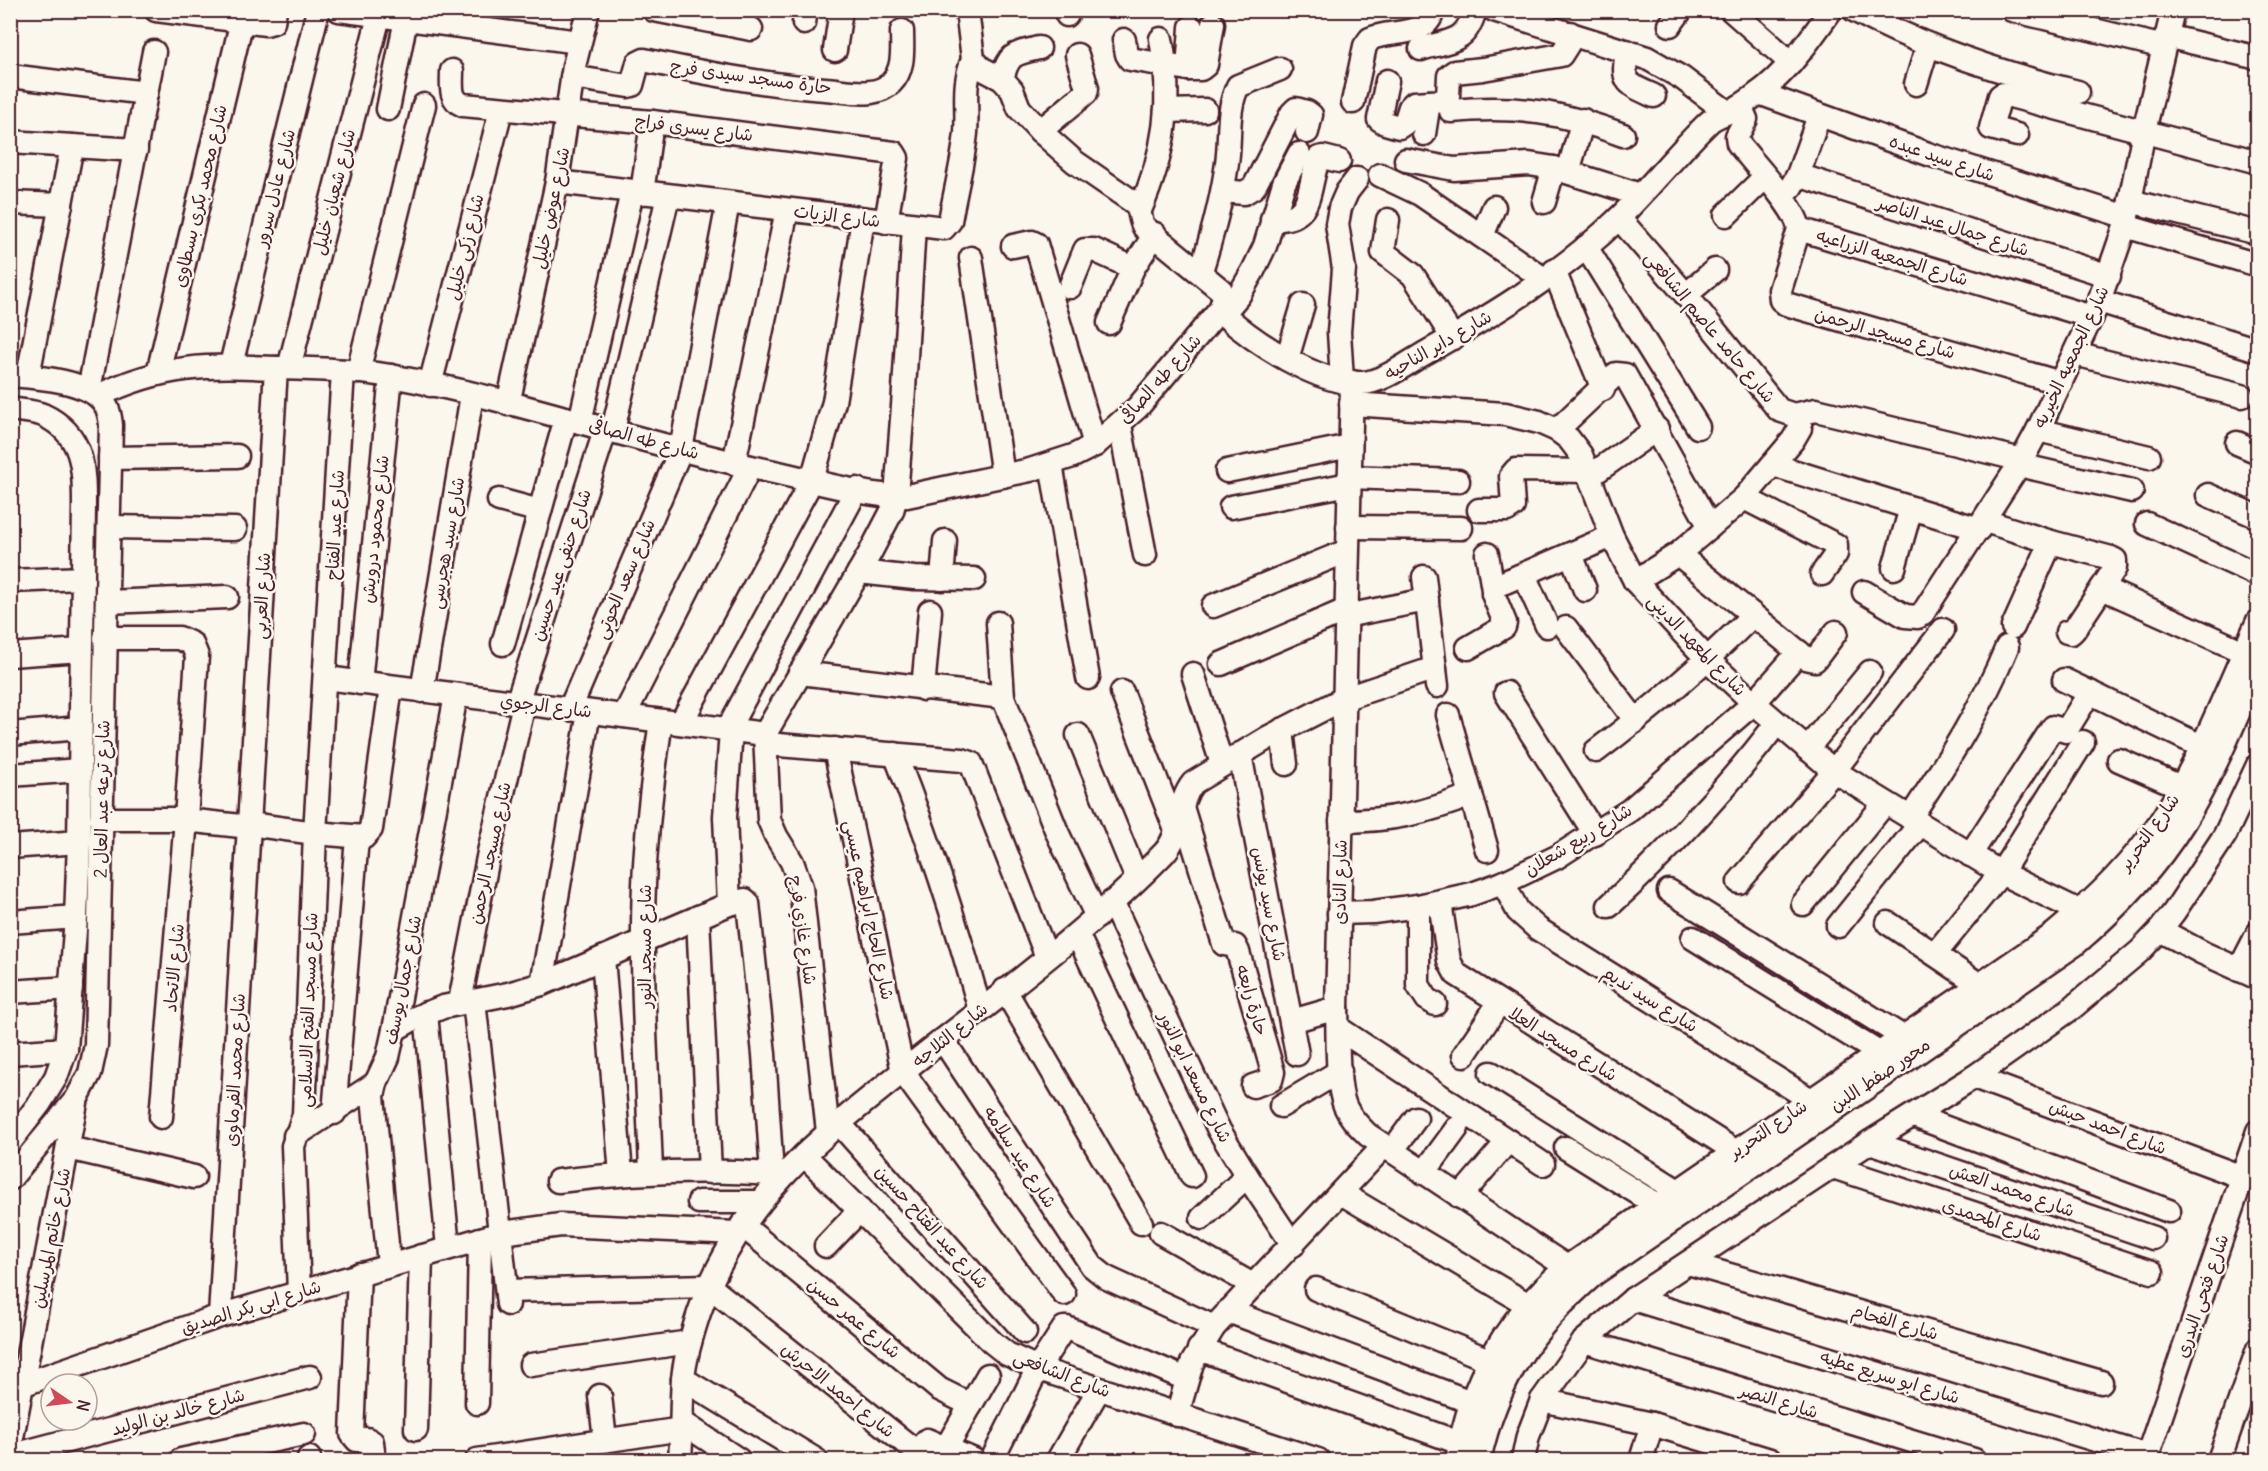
<svg xmlns="http://www.w3.org/2000/svg" width="2268" height="1471" font-family="Delius,'Playpen Sans Arabic',sans-serif">
	<style>
		.lines { fill: none; stroke-linecap: round; stroke-linejoin: round }
		.minor-casing { stroke: #4a1f2b; stroke-width: 27 }
		.major-casing { stroke: #4a1f2b; stroke-width: 33 }
		.minor { stroke: #fbf7ec; stroke-width: 22 }
		.major { stroke: #fbf7ec; stroke-width: 28 }
		.labels { text-anchor: middle; stroke-width: 5; stroke-linejoin: round; paint-order: stroke }
		.street-label { font-size: 18px; fill: #4a1f2b; stroke: #fbf7ec }
	</style>
	<rect width="100%" height="100%" fill="#fbf7ec"/>
	<filter id="ink" filterUnits="userSpaceOnUse"><feTurbulence type="fractalNoise" baseFrequency=".0167" numOctaves="2"/><feDisplacementMap in="SourceGraphic" scale="12" xChannelSelector="R" yChannelSelector="G"/><feConvolveMatrix kernelMatrix="1 2 1 2 8 2 1 2 1" color-interpolation-filters="sRGB"/></filter>
	<g filter="url(#ink)">
		<g class="lines">
			<defs>
				<g id="minor">
					<polyline points="156,10 266,24 273,22 275,10"/>
					<polyline points="339,10 579,42"/>
					<polyline points="654,10 751,29"/>
					<path d="M967,10L973,59L981,68L1002,79L1012,90L1019,108L1040,131L1075,162L1136,204C1141,211 1139,219 1144,227L1221,290L1224,298L1220,309L1223,314C1254,342 1318,385 1362,383C1382,383 1409,362 1427,352C1495,314 1563,272 1619,218C1650,187 1678,152 1709,122C1716,116 1725,114 1733,110C1741,106 1749,100 1756,95C1787,73 1809,41 1831,10"/>
					<polyline points="1494,10 1647,58 1682,78 1727,112"/>
					<polyline points="1731,10 1791,63"/>
					<path d="M1854,10C1925,48 2000,73 2078,92"/>
					<polyline points="2012,10 2164,47"/>
					<polyline points="1067,15 1067,10"/>
					<polyline points="804,23 806,10"/>
					<polyline points="1670,25 1681,10"/>
					<polyline points="2166,36 2258,58"/>
					<polyline points="1124,40 1127,54 1130,59 1188,69 1201,69 1206,65 1213,24"/>
					<path d="M1421,49C1451,40 1466,43 1475,10"/>
					<polyline points="835,50 841,10"/>
					<path d="M1627,51C1622,83 1625,83 1654,96"/>
					<polyline points="1188,69 1191,27"/>
					<path d="M452,71C452,85 449,99 463,105L652,122L894,153L897,158L886,222"/>
					<polyline points="10,76 146,93"/>
					<path d="M572,77L628,86L632,85L638,63L644,60C703,73 764,85 825,89C840,90 856,94 871,92C878,91 886,88 891,83C905,69 902,48 902,31"/>
					<path d="M1002,79C1009,53 1014,54 1039,48"/>
					<polyline points="1387,81 1379,119 1385,123 1399,127 1405,123 1410,107 1414,103 1446,101 1448,97 1449,76 1454,72 1483,69 1561,55 1568,44 1570,33"/>
					<polyline points="1916,84 1928,45"/>
					<polyline points="1759,93 1931,155 2127,217"/>
					<path d="M1353,102L1365,46L1370,39C1389,29 1427,39 1433,10"/>
					<path d="M1740,106L1746,119L1737,136L1738,143C1752,162 1797,208 1799,229L2092,317"/>
					<polyline points="388,109 406,19"/>
					<polyline points="1166,111 1205,110"/>
					<path d="M1451,111C1517,105 1561,112 1623,135"/>
					<polyline points="1040,131 1086,93 1087,88 1077,55"/>
					<polyline points="1424,134 1429,102"/>
					<polyline points="2017,135 1991,128 2000,96 2003,94 2258,162"/>
					<polyline points="10,142 136,150"/>
					<polyline points="1406,160 1454,169 1529,164 1554,168 1640,195"/>
					<polyline points="1568,172 1583,120"/>
					<polyline points="1380,175 1420,194 1544,279"/>
					<polyline points="1798,175 2109,276"/>
					<path d="M557,182L944,228L950,221C955,192 963,162 966,133C968,106 962,86 973,59"/>
					<polyline points="1791,187 1798,175 1819,116"/>
					<polyline points="1223,191 1244,193 1254,187 1292,113 1296,109 1307,112 1311,115 1307,132"/>
					<polyline points="642,193 652,122"/>
					<polyline points="2130,201 2258,233"/>
					<polyline points="1544,202 1554,168"/>
					<polyline points="10,203 61,205"/>
					<path d="M1140,210C1165,153 1173,100 1161,39"/>
					<polyline points="1726,215 1765,177"/>
					<polyline points="1619,218 1686,295 1779,410 1794,415 1816,410 2022,460"/>
					<path d="M1272,219C1316,222 1306,187 1319,158L1323,157L1339,161"/>
					<polyline points="1388,220 1383,252 1413,275 1453,338"/>
					<polyline points="2125,226 2258,265"/>
					<polyline points="1799,229 1780,290 1781,300 1786,304 2061,383"/>
					<polyline points="1482,236 1494,207"/>
					<polyline points="1013,246 1032,242 1036,244 1095,445"/>
					<polyline points="1586,247 1698,427"/>
					<polyline points="971,258 1003,476"/>
					<path d="M1201,271C1212,236 1222,200 1227,163C1231,137 1226,110 1238,86L1280,69"/>
					<polyline points="1554,271 1603,389"/>
					<polyline points="1070,287 1085,250 1094,250 1133,268"/>
					<polyline points="1686,295 1715,270"/>
					<polyline points="2099,301 2258,350"/>
					<polyline points="1223,314 1239,295 1253,271 1265,246 1284,183 1299,154"/>
					<polyline points="1109,323 1133,268 1155,234"/>
					<polyline points="2075,354 2242,396"/>
					<polyline points="1287,359 1303,305"/>
					<polyline points="231,365 318,10"/>
					<polyline points="289,368 379,16"/>
					<polyline points="358,372 424,105"/>
					<polyline points="158,373 242,20"/>
					<path d="M10,375C36,377 88,380 104,403C109,409 110,417 111,425L96,1045L90,1073L77,1098L10,1179"/>
					<polyline points="28,376 72,146"/>
					<polyline points="1342,380 1339,332 1344,269 1337,224 1340,208 1347,192 1357,179"/>
					<path d="M1352,382L1337,1008C1338,1033 1336,1085 1345,1106C1350,1118 1359,1126 1368,1135L1567,1267"/>
					<polyline points="430,385 501,110"/>
					<polyline points="89,390 154,52"/>
					<path d="M98,396C164,364 207,365 278,368C316,369 354,370 391,376C521,400 645,445 774,472C812,480 870,498 907,496L1030,470L1073,456L1095,445L1138,407L1220,309"/>
					<polyline points="508,404 557,182 574,66 588,10"/>
					<polyline points="1351,404 1505,414 1539,422 1557,430 1569,439 1581,455 1612,536 1635,581 1708,660 1754,703 1834,771 2001,873 2081,912"/>
					<path d="M10,409C21,411 34,411 43,415C84,434 84,468 84,507L79,842L76,917L66,1049L56,1077L40,1103L10,1142"/>
					<polyline points="580,422 632,192"/>
					<polyline points="1120,425 1145,555"/>
					<polyline points="613,430 668,196"/>
					<polyline points="1557,430 1616,374 1625,375 1710,527"/>
					<polyline points="2038,430 2149,457"/>
					<polyline points="2237,443 2258,452"/>
					<polyline points="110,458 237,456"/>
					<polyline points="734,463 787,210"/>
					<polyline points="1051,464 1088,678"/>
					<polyline points="1773,465 1979,529"/>
					<polyline points="2019,465 2132,491"/>
					<polyline points="1227,471 1350,446"/>
					<polyline points="1590,476 1657,429"/>
					<polyline points="1349,477 1458,481"/>
					<polyline points="2208,495 2258,517"/>
					<polyline points="1744,498 1836,545 1836,554 1822,574"/>
					<polyline points="499,500 540,511"/>
					<polyline points="1231,507 1349,484"/>
					<polyline points="1479,510 1507,510 1513,506 1511,476 1516,470 1588,471"/>
					<polyline points="1985,521 2051,542 2111,558 2115,560 2115,568 2102,588 2244,652"/>
					<polyline points="2147,524 2258,575"/>
					<polyline points="109,527 235,529"/>
					<polyline points="1348,527 1461,528"/>
					<polyline points="1487,554 1493,590"/>
					<polyline points="1571,554 1585,590"/>
					<polyline points="1678,554 1806,658 1815,660 1836,632"/>
					<polyline points="1894,568 1911,508"/>
					<polyline points="859,572 914,578 974,579"/>
					<polyline points="1524,575 1547,626"/>
					<polyline points="1424,577 1437,686"/>
					<polyline points="942,579 945,541"/>
					<polyline points="10,581 83,578"/>
					<polyline points="1635,581 1678,554 1744,498 1793,440 1800,428 1800,414"/>
					<polyline points="1864,592 1905,616 1918,617 1923,613 2019,465 2038,430 2099,301 2125,226 2144,131 2173,10"/>
					<polyline points="107,602 227,597"/>
					<polyline points="1213,606 1347,551"/>
					<polyline points="1345,616 1427,600"/>
					<polyline points="998,623 1003,697 1057,832 1097,917"/>
					<polyline points="2013,627 2051,542"/>
					<polyline points="1566,628 1636,721"/>
					<polyline points="2067,632 2071,633 2074,630 2102,588"/>
					<polyline points="105,638 179,638 192,644 197,656 186,819 161,1117"/>
					<polyline points="503,644 566,418"/>
					<polyline points="1468,648 1504,627 1505,623 1493,594 1496,586 1612,536"/>
					<polyline points="10,655 81,650"/>
					<polyline points="1221,664 1346,610"/>
					<polyline points="800,673 1003,697"/>
					<polyline points="1193,674 1222,764"/>
					<polyline points="326,678 765,734"/>
					<polyline points="2064,680 2201,746"/>
					<polyline points="360,683 391,376"/>
					<polyline points="923,689 930,611"/>
					<polyline points="422,691 472,395"/>
					<polyline points="1122,692 1176,830"/>
					<polyline points="1506,693 1595,834"/>
					<polyline points="517,703 606,428"/>
					<polyline points="570,709 681,449 728,203"/>
					<polyline points="1448,715 1487,850"/>
					<polyline points="624,716 750,467"/>
					<polyline points="681,723 812,480 834,402 863,219"/>
					<polyline points="728,729 857,489"/>
					<polyline points="1282,730 1286,764"/>
					<polyline points="10,734 80,728"/>
					<polyline points="1078,735 1137,879"/>
					<polyline points="766,744 962,760 971,763 1047,957"/>
					<polyline points="835,749 903,1072 1064,1294"/>
					<polyline points="1807,749 1870,672"/>
					<path d="M1596,751C1652,709 1704,664 1753,615"/>
					<path d="M895,754C929,839 956,922 980,1010"/>
					<polyline points="1240,754 1297,1054"/>
					<polyline points="2119,760 2181,787"/>
					<polyline points="10,775 80,770"/>
					<polyline points="1182,807 1224,944 1235,946 1238,952 1273,1072 1271,1080 1253,1086"/>
					<path d="M1910,818C1947,762 1982,708 2007,647"/>
					<polyline points="101,819 176,819 250,827"/>
					<path d="M1341,821C1390,821 1426,813 1471,795"/>
					<polyline points="249,824 315,833 364,837 371,829 391,687"/>
					<polyline points="10,847 79,842"/>
					<polyline points="1970,855 2053,727 2066,731 2090,692"/>
					<polyline points="1739,882 1834,771 1943,630"/>
					<polyline points="1503,883 1518,911 1538,929 1811,1100"/>
					<polyline points="1669,891 1903,1037"/>
					<polyline points="1112,902 1219,1130 1247,1176 1293,1245"/>
					<polyline points="1440,902 1449,961 1456,974 1735,1151"/>
					<polyline points="729,904 725,817 731,730"/>
					<polyline points="1803,904 1885,803"/>
					<polyline points="1418,906 1418,985 1427,999 1435,1004"/>
					<path d="M1609,906C1672,848 1724,792 1777,723"/>
					<polyline points="1339,913 1373,912 1418,906 1472,894 1503,883 1557,857 1630,810 1754,703 1799,652"/>
					<polyline points="698,917 710,1172"/>
					<polyline points="10,922 76,917"/>
					<polyline points="1888,923 1980,985"/>
					<polyline points="1838,926 1920,824"/>
					<polyline points="2160,930 2203,953 2258,978"/>
					<polyline points="1077,934 1192,1176"/>
					<polyline points="1693,938 1879,1053"/>
					<polyline points="1935,954 2001,873 2083,742"/>
					<polyline points="603,958 621,1174"/>
					<polyline points="2239,970 2258,933"/>
					<polyline points="542,984 589,712"/>
					<polyline points="1005,990 1141,1223"/>
					<polyline points="10,992 71,988"/>
					<polyline points="474,1001 508,1304"/>
					<polyline points="460,1002 489,852 524,704"/>
					<polyline points="426,1013 448,1248"/>
					<polyline points="1292,1021 1337,1008"/>
					<polyline points="1338,1028 1543,1164"/>
					<polyline points="394,1030 415,1018 443,1007 508,994 542,984 729,904 745,900 748,903 764,1054 772,1174"/>
					<polyline points="943,1040 1092,1266 1107,1278 1214,1327"/>
					<polyline points="10,1053 66,1049"/>
					<polyline points="1464,1055 1499,1003"/>
					<polyline points="1491,1073 1678,1191"/>
					<polyline points="1974,1077 2242,1177"/>
					<polyline points="1281,1106 1340,1071"/>
					<polyline points="334,1113 357,838"/>
					<polyline points="1914,1116 2169,1211"/>
					<polyline points="839,1123 1025,1332"/>
					<polyline points="828,1132 801,887 792,862 776,836 769,820 765,734 870,553 892,511 896,496 903,406 914,226"/>
					<polyline points="295,1136 376,1083"/>
					<polyline points="1870,1142 2153,1238"/>
					<polyline points="68,1148 194,1177"/>
					<polyline points="1566,1148 1657,1205"/>
					<polyline points="1392,1151 1416,1118"/>
					<polyline points="804,1155 993,1343 1007,1354 1042,1370 1318,1460"/>
					<polyline points="1833,1167 2152,1272"/>
					<path d="M651,1172C648,1077 640,980 644,885C646,830 653,775 661,721"/>
					<polyline points="1424,1173 1457,1128"/>
					<path d="M558,1181C632,1172 708,1168 783,1175"/>
					<polyline points="1341,1193 1527,1304"/>
					<polyline points="1460,1197 1508,1141"/>
					<polyline points="699,1202 758,1202"/>
					<polyline points="1202,1218 1247,1176"/>
					<polyline points="742,1225 939,1389 971,1405"/>
					<polyline points="1161,1233 1253,1285"/>
					<polyline points="826,1246 860,1210"/>
					<polyline points="1688,1263 2101,1382"/>
					<polyline points="389,1265 373,1096 376,1083 388,1057 394,1030 456,695"/>
					<polyline points="359,1274 352,1434 357,1440 367,1439 372,1442 374,1460"/>
					<polyline points="1316,1289 1489,1360"/>
					<polyline points="507,1291 709,1286 913,1449 919,1449 927,1440 974,1460"/>
					<polyline points="299,1292 293,1146 304,1115 315,833 343,371"/>
					<polyline points="1633,1299 2148,1456"/>
					<polyline points="1228,1311 1471,1402"/>
					<polyline points="220,1316 276,368"/>
					<polyline points="1584,1341 1974,1460"/>
					<polyline points="1199,1349 1460,1443"/>
					<polyline points="531,1365 690,1342"/>
					<polyline points="683,1379 816,1460"/>
					<polyline points="24,1384 220,1316 501,1233 561,1225 736,1233"/>
					<polyline points="600,1396 605,1440"/>
					<polyline points="1542,1400 1652,1424 1770,1460"/>
					<polyline points="477,1403 480,1239"/>
					<polyline points="1177,1415 1192,1363 1214,1327 1384,1146"/>
					<polyline points="683,1423 739,1460"/>
					<polyline points="416,1429 421,1256"/>
					<polyline points="10,1448 76,1103"/>
					<polyline points="946,1448 988,1375"/>
					<polyline points="10,1456 310,1377"/>
					<polyline points="309,1458 309,1460"/>
					<polyline points="181,1460 304,1434"/>
					<polyline points="477,1460 682,1429"/>
					<path d="M680,1460C682,1433 681,1406 683,1379C685,1357 692,1334 699,1313C739,1196 828,1131 921,1057C1004,992 1090,929 1164,853C1183,833 1176,804 1193,783L1269,737L1343,699L1435,668"/>
					<polyline points="992,1460 1038,1368 1064,1328 1067,1328 1186,1379"/>
					<polyline points="1058,1460 1099,1389"/>
					<path d="M1457,1460C1471,1379 1504,1321 1567,1267L2054,934C2094,901 2131,865 2160,822C2200,762 2228,686 2258,621"/>
					<polyline points="1523,1460 1528,1436 1542,1400 1584,1341 1633,1299 1870,1142 1974,1077 2072,1008 2140,951 2160,930 2174,912 2225,835 2258,765"/>
					<polyline points="1641,1460 1652,1424"/>
					<polyline points="2146,1460 2258,1131"/>
					<polyline points="2219,1460 2258,1349"/>
				</g>
				<path id="major" d="M1476,1460C1494,1378 1529,1327 1592,1272L2072,943C2114,907 2152,868 2181,821C2211,773 2235,712 2258,660"/>
			</defs>
			<use href="#minor" class="minor-casing"/>
			<use href="#major" class="major-casing"/>
			<use href="#minor" class="minor"/>
			<use href="#major" class="major"/>
		</g>
	</g>
	<g class="labels">
		<g class="street-label">
			<text transform="translate(751 77) rotate(8)" y="6">حارة مسجد سيدى فرج</text>
			<text transform="translate(694 128) rotate(7)" y="6">شارع يسرى فراج</text>
			<text transform="translate(1942 158) rotate(19)" y="6">شارع سيد عبده</text>
			<text transform="translate(275 188) rotate(-76)" y="6">شارع عادل سرور</text>
			<text transform="translate(334 192) rotate(-76)" y="6">شارع شعبان خليل</text>
			<text transform="translate(200 196) rotate(-77)" y="6">شارع محمد بكرى بسطاوى</text>
			<text transform="translate(551 208) rotate(-78)" y="6">شارع عوض خليل</text>
			<text transform="translate(837 216) rotate(7)" y="6">شارع الزيات</text>
			<text transform="translate(1953 226) rotate(18)" y="6">شارع جمال عبد الناصر</text>
			<text transform="translate(465 247) rotate(-76)" y="6">شارع زكى خليل</text>
			<text transform="translate(1892 257) rotate(17)" y="6">شارع الجمعيه الزراعيه</text>
			<text transform="translate(1710 327) rotate(50)" y="6">شارع حامد عاصم الشافعى</text>
			<text transform="translate(1885 333) rotate(16)" y="6">شارع مسجد الرحمن</text>
			<text transform="translate(1438 345) rotate(-30)" y="6">شارع داير الناحيه</text>
			<text transform="translate(2071 357) rotate(-65)" y="6">شارع الجمعيه الخيريه</text>
			<text transform="translate(1160 379) rotate(-48)" y="6">شارع طه الصافى</text>
			<text transform="translate(644 439) rotate(15)" y="6">شارع طه الصافى</text>
			<text transform="translate(335 525) rotate(-87)" y="6">شارع عبد الفتاح</text>
			<text transform="translate(375 529) rotate(-84)" y="6">شارع محمود درويش</text>
			<text transform="translate(447 543) rotate(-80)" y="6">شارع سيد هجرسى</text>
			<text transform="translate(561 565) rotate(-72)" y="6">شارع حنفى عيد حسين</text>
			<text transform="translate(625 579) rotate(-67)" y="6">شارع سعد الحوتى</text>
			<text transform="translate(262 596) rotate(-87)" y="6">شارع العربى</text>
			<text transform="translate(1697 645) rotate(46)" y="6">شارع المعهد الدينى</text>
			<text transform="translate(546 706) rotate(7)" y="6">شارع الرجوي</text>
			<text transform="translate(102 799) rotate(-89)" y="6">شارع ترعه عبد العال 2</text>
			<text transform="translate(2149 832) rotate(-54)" y="6">شارع التحرير</text>
			<text transform="translate(1578 840) rotate(-31)" y="6">شارع ربيع شعلان</text>
			<text transform="translate(490 853) rotate(-78)" y="6">شارع مسجد الرحمن</text>
			<text transform="translate(1340 882) rotate(-89)" y="6">شارع النادى</text>
			<text transform="translate(1269 904) rotate(79)" y="6">شارع سيد يونس</text>
			<text transform="translate(869 910) rotate(78)" y="6">شارع الحاج ابراهيم عيسي</text>
			<text transform="translate(803 930) rotate(82)" y="6">شارع غازي فرج</text>
			<text transform="translate(645 946) rotate(-90)" y="6">شارع مسجد النور</text>
			<text transform="translate(174 968) rotate(-85)" y="6">شارع الاتحاد</text>
			<text transform="translate(403 980) rotate(-79)" y="6">شارع جمال يوسف</text>
			<text transform="translate(1650 999) rotate(32)" y="6">شارع سيد نديم</text>
			<text transform="translate(1252 1000) rotate(74)" y="6">حارة رابعه</text>
			<text transform="translate(308 1010) rotate(-88)" y="6">شارع مسجد الفتح الاسلامى</text>
			<text transform="translate(950 1035) rotate(-39)" y="6">شارع الثلاجه</text>
			<text transform="translate(1563 1044) rotate(32)" y="6">شارع مسجد العلا</text>
			<text transform="translate(235 1070) rotate(-87)" y="6">شارع محمد الفرماوى</text>
			<text transform="translate(1880 1075) rotate(-34)" y="6">محور صفط اللبن</text>
			<text transform="translate(1195 1077) rotate(64)" y="6">شارع مسعد ابو النور</text>
			<text transform="translate(2108 1127) rotate(21)" y="6">شارع احمد حبش</text>
			<text transform="translate(1768 1129) rotate(-34)" y="6">شارع التحرير</text>
			<text transform="translate(1020 1157) rotate(57)" y="6">شارع عيد سلامه</text>
			<text transform="translate(2012 1190) rotate(19)" y="6">شارع محمد العش</text>
			<text transform="translate(1992 1220) rotate(18)" y="6">شارع المحمدى</text>
			<text transform="translate(932 1227) rotate(48)" y="6">شارع عبد الفتاح حسين</text>
			<text transform="translate(51 1238) rotate(-79)" y="6">شارع خاتم المرسلين</text>
			<text transform="translate(2202 1296) rotate(-71)" y="6">شارع فتحى البدرى</text>
			<text transform="translate(251 1307) rotate(-17)" y="6">شارع ابى بكر الصديق</text>
			<text transform="translate(854 1318) rotate(40)" y="6">شارع عمر حسن</text>
			<text transform="translate(1895 1322) rotate(16)" y="6">شارع الفحام</text>
			<text transform="translate(1062 1374) rotate(21)" y="6">شارع الشافعى</text>
			<text transform="translate(1890 1377) rotate(17)" y="6">شارع ابو سريع عطيه</text>
			<text transform="translate(838 1390) rotate(39)" y="6">شارع احمد الاحرش</text>
			<text transform="translate(1779 1401) rotate(17)" y="6">شارع النصر</text>
			<text transform="translate(178 1412) rotate(-15)" y="6">شارع خالد بن الوليد</text>
		</g>
	</g>
	<rect width="2268" height="1471" fill="none" stroke="#fbf7ec" stroke-width="36"/>
	<rect x="18" y="18" width="2232" height="1435" fill="none" stroke="#4a1f2b" stroke-width="2" filter="url(#ink)"/>
	<g transform="translate(69 1402) rotate(104)"><circle r="28" fill="#fbf7ec" stroke="#b4a19f" stroke-width="1.5"/>
	<path d="M0-4.5L10 22L0 15L-10 22Z" fill="#d1495b"/>
	<text y="-9" font-size="16" font-weight="bold" text-anchor="middle" fill="#4a1f2b">N</text>
	</g>
</svg>
